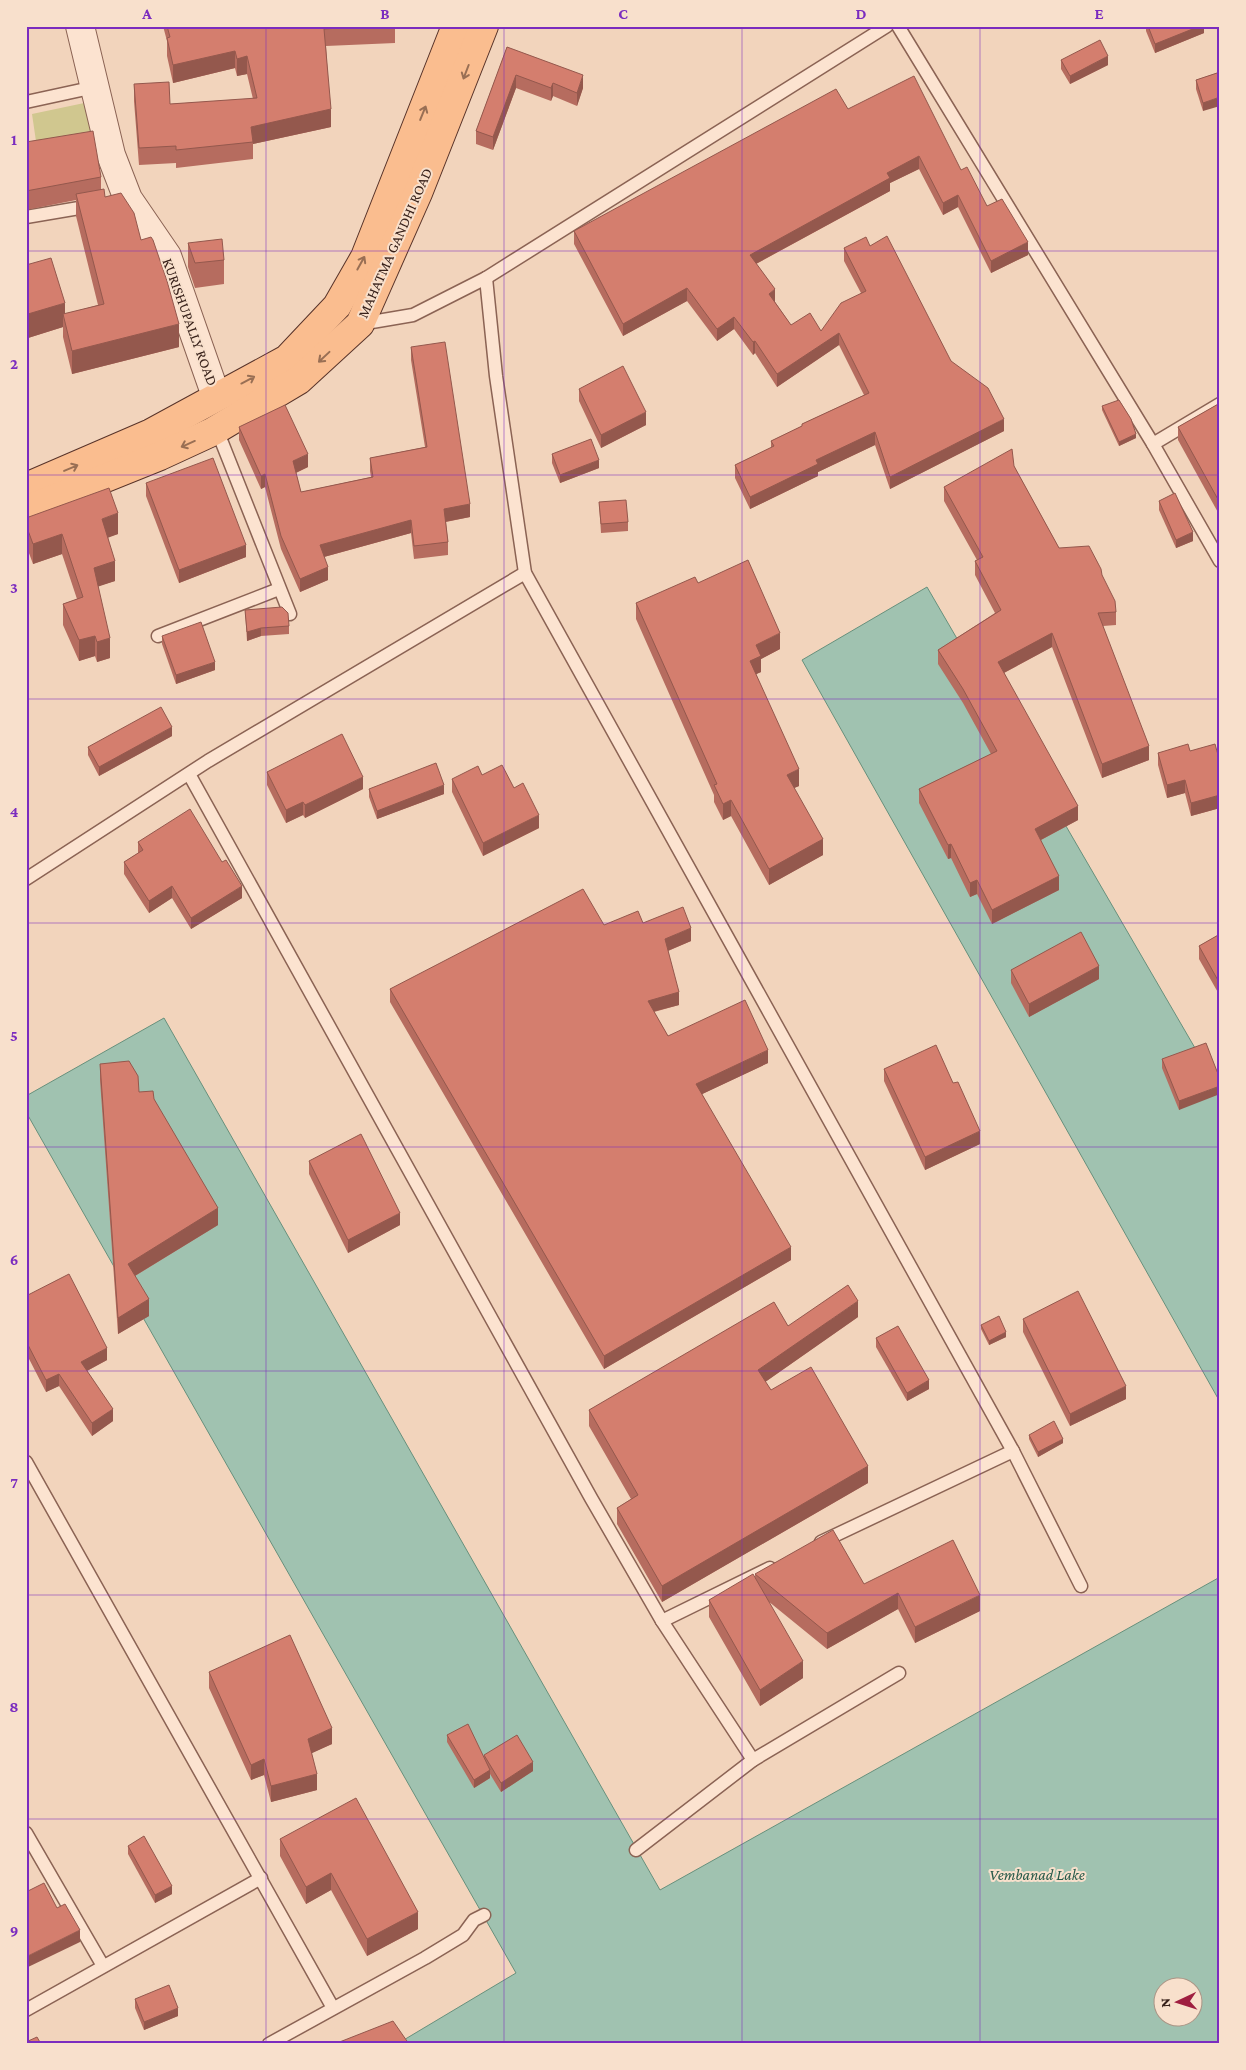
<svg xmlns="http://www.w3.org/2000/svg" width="1246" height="2070" font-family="'Crimson Pro',serif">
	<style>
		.green { fill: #d0c78f }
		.water { fill: #a0c2b0; stroke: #67907c; fill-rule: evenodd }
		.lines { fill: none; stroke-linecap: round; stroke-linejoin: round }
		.service-casing { stroke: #8b6354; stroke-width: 15 }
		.tertiary-casing { stroke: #8b6354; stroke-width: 30 }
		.primary-casing { stroke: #583329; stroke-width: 30 }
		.service { stroke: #fce3d0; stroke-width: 12 }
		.tertiary { stroke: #fce3d0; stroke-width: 28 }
		.primary { stroke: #fabd8f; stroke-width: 28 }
		.wall { fill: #b66c5f }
		.shaded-wall { fill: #94584d }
		.building { fill: #d47e6e; stroke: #94584d }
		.oneway { stroke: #996f54 }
		.grid { fill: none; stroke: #7b2cbf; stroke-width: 1; stroke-opacity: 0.55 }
		.labels { text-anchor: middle; stroke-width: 4; stroke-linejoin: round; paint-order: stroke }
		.street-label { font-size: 15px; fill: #38211a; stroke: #f8e0cc }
		.water-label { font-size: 16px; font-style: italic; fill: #285a4a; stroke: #f8e0cc }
		.neatline { fill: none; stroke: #7b2cbf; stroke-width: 2 }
		.grid-label { font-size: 16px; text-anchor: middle; font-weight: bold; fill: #7b2cbf }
	</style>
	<rect width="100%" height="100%" fill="#f2d4bc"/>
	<polygon class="green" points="89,102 100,140 37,148 32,114"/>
	<g class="water">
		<polygon points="927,587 1220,1091 1220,1402 802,660"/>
		<path d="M164,1018L660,1890L1220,1577V2044H397L516,1973L26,1112V1096ZM1164,1988H1194V2018H1164Z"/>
	</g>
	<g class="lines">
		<defs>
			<g id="service">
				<polyline points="898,26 1153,444 1220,561"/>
				<polyline points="26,102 95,87"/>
				<polyline points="26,217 91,206"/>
				<polyline points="486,278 496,376 525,573 1013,1451 1081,1586"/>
				<polyline points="360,324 413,315 486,278 887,26"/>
				<polyline points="217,430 290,614"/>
				<polyline points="1153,444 1220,404"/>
				<polyline points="158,636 279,589"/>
				<polyline points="189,774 591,1498 662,1621 753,1760"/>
				<polyline points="26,879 208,761 525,573"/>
				<polyline points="26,1462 333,2008"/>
				<polyline points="821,1542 1013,1451"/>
				<polyline points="662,1621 770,1568"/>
				<polyline points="26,1833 103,1966"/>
				<polyline points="636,1850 753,1760 899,1673"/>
				<polyline points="26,2010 261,1878"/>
				<polyline points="269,2044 425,1958 463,1935 474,1920 484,1915"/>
			</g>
			<polyline id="tertiary" points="80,26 111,155 128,199 167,256 216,396"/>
			<g id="primary">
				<polyline points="26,487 151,433 287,359 337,306 365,257 456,26"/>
				<polyline points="26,510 160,456 212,432 299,380 360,324 418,193 484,26"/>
			</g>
		</defs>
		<use href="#service" class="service-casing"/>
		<use href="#tertiary" class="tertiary-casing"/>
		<use href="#primary" class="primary-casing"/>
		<use href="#service" class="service"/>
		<use href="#tertiary" class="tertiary"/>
		<use href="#primary" class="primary"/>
	</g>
	<g class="wall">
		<polygon points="163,26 395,26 395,43 326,46 331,127 253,144 253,159 176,168 176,163 139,165 134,101 134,84 170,104 253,99 247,74 237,76 235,68 173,83 167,56 167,41"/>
		<polygon points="1146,26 1204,26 1204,33 1155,53 1146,31"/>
		<polygon points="507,47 583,88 577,106 553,96 551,101 516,88 493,150 476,144 476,131"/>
		<polygon points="1061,60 1108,65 1070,84 1061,69"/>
		<polygon points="1220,72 1203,111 1196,89 1196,80"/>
		<polygon points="848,109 961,170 987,206 1028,255 991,273 958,207 943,215 919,169 890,183 890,191 756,264 775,302 791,325 821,331 861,293 844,261 844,248 870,246 951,361 1004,431 890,489 875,445 818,472 818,476 750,509 735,478 735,465 771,448 771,441 802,426 802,424 864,395 839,345 777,387 755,353 753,355 734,329 717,341 687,301 623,336 574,244 574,231"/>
		<polygon points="26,142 101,177 101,189 105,197 141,240 179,347 72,374 63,337 63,327 28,338 26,332 26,265 65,314 98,305 76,216 76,200 26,210"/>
		<polygon points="188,243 224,260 224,284 195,288 188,267"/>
		<polygon points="411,347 470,517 446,522 448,542 448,555 414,559 411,533 324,557 328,580 300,592 281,549 265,487 261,489 239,440 239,427 308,467 296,473 301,492 371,477 370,471 370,458 425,447 411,360"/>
		<polygon points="579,389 646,425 601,448 579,401"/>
		<polygon points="1220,403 1220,516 1178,440 1178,427"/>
		<polygon points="1102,406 1136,438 1119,446 1102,410"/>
		<polygon points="552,454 599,468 560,483 552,463"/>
		<polygon points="1014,466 1059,548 1102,575 1116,612 1116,625 1103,626 1149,760 1102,778 1052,647 1004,673 1078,820 1041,840 1059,890 992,924 977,894 970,897 951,858 948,859 919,803 919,789 991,754 963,703 938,664 938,650 995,613 975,575 975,561 977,560 944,501 944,487"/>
		<polygon points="146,483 246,557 179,583 146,496"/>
		<polygon points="1159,501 1193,541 1176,548 1159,510"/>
		<polygon points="599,502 628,522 628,531 601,533"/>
		<polygon points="26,518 118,534 108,537 115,581 98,586 110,658 97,662 95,656 79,661 63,625 63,604 77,599 62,554 33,564 26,545"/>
		<polygon points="698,583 780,649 761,659 761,672 756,674 799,786 794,788 823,855 769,885 731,816 723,820 714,802 714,795 636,619 636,603"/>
		<polygon points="245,610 289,626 289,634 261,636 247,641"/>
		<polygon points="162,636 215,670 176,684 162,644"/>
		<polygon points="172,736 99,776 88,755 88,747"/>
		<polygon points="1190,751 1220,762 1220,808 1191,816 1185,793 1167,798 1158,765 1158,753"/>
		<polygon points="267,772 363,789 305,818 303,815 286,823 267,785"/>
		<polygon points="482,775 514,788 539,828 483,856 452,792 452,779"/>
		<polygon points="369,789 444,794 377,819 369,797"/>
		<polygon points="138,842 242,898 191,929 172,898 149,913 124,874 124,862 138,853"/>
		<polygon points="643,923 691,941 668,951 679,1005 654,1012 668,1036 768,1063 702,1094 791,1260 604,1369 390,1002 390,989 604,925"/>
		<polygon points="1220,934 1220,996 1199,959 1199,946"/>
		<polygon points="1011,970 1099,979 1029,1017 1011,983"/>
		<polygon points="1162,1059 1220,1079 1179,1110 1162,1068"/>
		<polygon points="100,1064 139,1092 154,1099 218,1225 135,1276 149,1316 118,1334 100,1080"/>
		<polygon points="884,1069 980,1144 925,1170 884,1081"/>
		<polygon points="309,1161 400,1225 348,1253 309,1174"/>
		<polygon points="26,1296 107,1360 87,1371 113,1421 92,1436 59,1386 46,1392 26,1353"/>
		<polygon points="858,1317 765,1382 771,1390 868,1483 662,1602 617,1524 617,1508 631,1499 589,1426 589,1410 788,1326"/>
		<polygon points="1023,1319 1126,1399 1070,1426 1023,1332"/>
		<polygon points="981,1325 1006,1337 989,1345 981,1329"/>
		<polygon points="876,1338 929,1389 907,1401 876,1347"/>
		<polygon points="1029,1435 1063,1443 1038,1457 1029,1439"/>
		<polygon points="755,1574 864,1584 980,1611 915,1643 898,1609 827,1649 768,1601 803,1678 760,1706 709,1617 709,1600 755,1578"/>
		<polygon points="209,1672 332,1744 311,1753 317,1790 271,1802 264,1775 251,1780 209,1688"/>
		<polygon points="447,1735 484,1758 484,1755 533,1771 501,1792 490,1774 490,1778 474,1788 447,1742"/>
		<polygon points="280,1839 418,1929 367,1956 331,1890 306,1904 280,1856"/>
		<polygon points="128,1846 172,1894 155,1903 128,1854"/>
		<polygon points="135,1999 178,2016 144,2030 135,2008"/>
	</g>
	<g class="shaded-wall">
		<polygon points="1200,26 1204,26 1204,33 1155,53 1155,44"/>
		<polygon points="235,51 235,68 173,83 173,65"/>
		<polygon points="247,56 247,74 237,76 237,59"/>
		<polygon points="1108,56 1108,65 1070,84 1070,76"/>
		<polygon points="516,75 516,88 493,150 493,137"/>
		<polygon points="583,75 583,88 577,106 577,93"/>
		<polygon points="553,83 553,96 551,101 551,88"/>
		<polygon points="1220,97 1220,106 1203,111 1203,103"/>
		<polygon points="331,109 331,127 253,144 251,127"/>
		<polygon points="919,156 919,169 890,183 890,191 750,267 750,255 887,173"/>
		<polygon points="958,195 958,207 943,215 943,203"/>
		<polygon points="1028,242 1028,255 991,273 991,261"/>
		<polygon points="687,288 687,301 623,336 623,324"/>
		<polygon points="775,289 775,302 769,306 769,294"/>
		<polygon points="65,303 65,321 63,314 63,327 28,338 28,314"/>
		<polygon points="734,317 734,329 717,341 717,329"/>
		<polygon points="179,324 179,347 72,374 72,351"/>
		<polygon points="839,333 839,345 777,387 777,374"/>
		<polygon points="755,341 755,353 753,355 753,342"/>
		<polygon points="646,412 646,425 601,448 601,435"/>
		<polygon points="1004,419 1004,431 890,489 890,477"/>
		<polygon points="875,432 875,445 818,472 818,476 750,509 750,497 816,460"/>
		<polygon points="1136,434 1136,438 1119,446 1119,442"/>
		<polygon points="308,454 308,467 293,474 293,461"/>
		<polygon points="599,460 599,468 560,483 560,475"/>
		<polygon points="265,474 265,487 261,489 261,476"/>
		<polygon points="470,504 470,517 444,522 444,509"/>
		<polygon points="118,513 118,534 102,540 102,519"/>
		<polygon points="411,520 411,533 320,558 320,545"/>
		<polygon points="1193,532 1193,541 1176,548 1176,540"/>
		<polygon points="62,534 62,554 33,564 33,544"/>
		<polygon points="246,545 246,557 179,583 179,570"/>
		<polygon points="115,561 115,581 94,588 94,568"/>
		<polygon points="328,567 328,580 300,592 300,579"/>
		<polygon points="261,628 261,636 247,641 247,632"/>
		<polygon points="780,633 780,649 761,659 761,672 750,677 750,661 756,645"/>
		<polygon points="1052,633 1052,647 998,676 998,662"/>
		<polygon points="95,636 95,656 79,661 79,640"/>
		<polygon points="110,638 110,658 97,662 97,642"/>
		<polygon points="215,662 215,670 176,684 176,675"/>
		<polygon points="172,727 172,736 99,776 99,767"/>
		<polygon points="1149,746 1149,760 1102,778 1102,764"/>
		<polygon points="799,769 799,786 787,791 787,775"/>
		<polygon points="363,777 363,789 305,818 305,805"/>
		<polygon points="1185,780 1185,793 1167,798 1167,785"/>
		<polygon points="444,785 444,794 377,819 377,811"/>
		<polygon points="1220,795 1220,808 1191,816 1191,803"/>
		<polygon points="731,800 731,816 723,820 723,804"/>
		<polygon points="303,802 303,815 286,823 286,810"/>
		<polygon points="1078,806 1078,820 1035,843 1035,829"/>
		<polygon points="539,815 539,828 483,856 483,843"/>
		<polygon points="823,839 823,855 769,885 769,869"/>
		<polygon points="951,844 951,858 948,859 948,845"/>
		<polygon points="1059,876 1059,890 992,924 992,910"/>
		<polygon points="977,880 977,894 970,897 970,883"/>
		<polygon points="172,886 172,898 149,913 149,901"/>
		<polygon points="242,886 242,898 191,929 191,918"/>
		<polygon points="691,928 691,941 665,952 665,939"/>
		<polygon points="1099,966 1099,979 1029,1017 1029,1004"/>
		<polygon points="679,992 679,1005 648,1013 648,1001"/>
		<polygon points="768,1050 768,1063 696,1097 696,1084"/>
		<polygon points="1220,1086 1220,1094 1179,1110 1179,1101"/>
		<polygon points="980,1131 980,1144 925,1170 925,1157"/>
		<polygon points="218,1208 218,1225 128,1280 128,1264"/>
		<polygon points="400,1213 400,1225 348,1253 348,1240"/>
		<polygon points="28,1232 28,1249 26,1250 26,1233"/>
		<polygon points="791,1247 791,1260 604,1369 604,1356"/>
		<polygon points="149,1299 149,1316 118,1334 118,1318"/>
		<polygon points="858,1301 858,1317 758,1387 758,1370"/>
		<polygon points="1006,1332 1006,1337 989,1345 989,1341"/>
		<polygon points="107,1348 107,1360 81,1374 81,1362"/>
		<polygon points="59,1374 59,1386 46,1392 46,1380"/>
		<polygon points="929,1380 929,1389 907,1401 907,1393"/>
		<polygon points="1126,1386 1126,1399 1070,1426 1070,1414"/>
		<polygon points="113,1409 113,1421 92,1436 92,1423"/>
		<polygon points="1063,1439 1063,1443 1038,1457 1038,1452"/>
		<polygon points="868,1466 868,1483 662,1602 662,1586"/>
		<polygon points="898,1593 898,1609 827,1649 827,1633"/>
		<polygon points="980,1595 980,1611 915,1643 915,1627"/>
		<polygon points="803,1661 803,1678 760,1706 760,1690"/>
		<polygon points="332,1728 332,1744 308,1755 308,1739"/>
		<polygon points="264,1759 264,1775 251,1780 251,1765"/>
		<polygon points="533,1762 533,1771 501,1792 501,1783"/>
		<polygon points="490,1770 490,1778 474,1788 474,1780"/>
		<polygon points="317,1774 317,1790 271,1802 271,1786"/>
		<polygon points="331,1873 331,1890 306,1904 306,1887"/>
		<polygon points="172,1886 172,1894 155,1903 155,1895"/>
		<polygon points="418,1912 418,1929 367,1956 367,1939"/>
		<polygon points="80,1930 80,1942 26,1968 26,1957"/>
		<polygon points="178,2008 178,2016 144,2030 144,2022"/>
	</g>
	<g class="building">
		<polygon points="167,26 375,26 324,29 331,109 251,127 253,142 176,150 176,146 139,148 134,84 169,82 170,104 257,98 247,56 237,59 235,51 173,65 167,38 170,37"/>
		<polygon points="1148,26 1200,26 1155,44"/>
		<polygon points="1100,40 1108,56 1070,76 1061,60"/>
		<polygon points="507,47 583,75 577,93 553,83 551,88 516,75 493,137 476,131"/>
		<polygon points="1220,72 1220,97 1203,103 1196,80"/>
		<polygon points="914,76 961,170 967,167 987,206 1002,199 1028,242 991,261 958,195 943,203 919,156 887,173 890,178 750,255 775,289 769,294 791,325 810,313 821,331 841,303 866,291 844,248 866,237 870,246 887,236 951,361 988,388 1004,419 890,477 875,432 816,460 818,464 750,497 735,465 774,446 771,441 802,426 802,424 869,393 839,333 777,374 755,341 753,342 734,317 717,329 687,288 623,324 574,231 836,89 848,109"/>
		<polygon points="93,131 101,177 26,191 26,142"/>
		<polygon points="104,189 105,197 121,193 134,213 141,240 151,237 153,240 167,281 179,324 72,351 63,314 104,304 76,194"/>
		<polygon points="222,239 224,260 195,263 188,243"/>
		<polygon points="51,258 65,303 28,314 26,308 26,265"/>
		<polygon points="445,342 470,504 444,509 448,542 414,546 411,520 320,545 328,567 300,579 281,536 265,474 261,476 239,427 285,405 308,454 293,461 301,492 373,477 370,458 427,447 411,347"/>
		<polygon points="623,366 646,412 601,435 579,389"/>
		<polygon points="1119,400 1131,419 1136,434 1119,442 1102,406"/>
		<polygon points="1220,403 1220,503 1178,427"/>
		<polygon points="591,439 599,460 560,475 552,454"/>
		<polygon points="1012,449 1014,466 1059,548 1089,546 1101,569 1102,575 1115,601 1116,612 1098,613 1149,746 1102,764 1052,633 998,662 1078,806 1035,829 1059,876 992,910 977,880 970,883 951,844 948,845 919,789 997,751 963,689 938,650 1001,610 975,561 983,557 944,487"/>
		<polygon points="213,458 246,545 179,570 146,483"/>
		<polygon points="109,488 118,513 102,519 115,561 94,568 110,638 97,642 95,636 79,640 63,604 83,597 62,534 33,544 26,525 26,518"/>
		<polygon points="1175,493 1193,532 1176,540 1159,501"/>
		<polygon points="626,500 628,522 601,524 599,502"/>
		<polygon points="748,560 780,633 756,645 761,656 750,661 799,769 787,775 823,839 769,869 731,800 723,804 714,785 717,784 636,603 695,577 698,583"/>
		<polygon points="282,607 288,613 289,626 261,628 247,632 245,610"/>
		<polygon points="201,622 215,662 176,675 162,636"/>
		<polygon points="161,707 172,727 99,767 88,747"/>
		<polygon points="342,734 363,777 305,805 303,802 286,810 267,772"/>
		<polygon points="1188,744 1190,751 1215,744 1220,762 1220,795 1191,803 1185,780 1167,785 1158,753"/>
		<polygon points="436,763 444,785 377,811 369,789"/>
		<polygon points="502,765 514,788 523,783 539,815 483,843 452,779 478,766 482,775"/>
		<polygon points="190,809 222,862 226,860 242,886 191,918 172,886 149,901 124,862 143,850 138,842"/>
		<polygon points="583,889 604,925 638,911 643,923 683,907 691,928 665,939 679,992 648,1001 668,1036 745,1000 768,1050 696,1084 791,1247 604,1356 390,989"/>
		<polygon points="1081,932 1099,966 1029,1004 1011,970"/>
		<polygon points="1220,934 1220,984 1199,946"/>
		<polygon points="1206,1043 1220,1079 1220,1086 1179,1101 1162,1059"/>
		<polygon points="936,1045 953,1083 958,1082 980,1131 925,1157 884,1069"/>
		<polygon points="129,1061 138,1076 139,1092 153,1091 154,1099 218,1208 128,1264 149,1299 118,1318 100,1064"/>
		<polygon points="361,1134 400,1213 348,1240 309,1161"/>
		<polygon points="69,1274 107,1348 81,1362 113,1409 92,1423 59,1374 46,1380 26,1341 26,1296"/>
		<polygon points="848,1285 858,1301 758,1370 771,1390 811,1367 868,1466 662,1586 617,1508 638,1495 589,1410 774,1302 788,1326"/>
		<polygon points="1078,1291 1126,1386 1070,1414 1023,1319"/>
		<polygon points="999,1316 1006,1332 989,1341 981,1325"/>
		<polygon points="898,1326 929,1380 907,1393 876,1338"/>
		<polygon points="1054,1421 1063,1439 1038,1452 1029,1435"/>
		<polygon points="833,1530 864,1584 953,1540 980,1595 915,1627 898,1593 827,1633 755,1574"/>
		<polygon points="753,1574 803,1661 760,1690 709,1600"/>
		<polygon points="290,1635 332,1728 308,1739 317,1774 271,1786 264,1759 251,1765 209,1672"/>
		<polygon points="468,1724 490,1770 474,1780 447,1735"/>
		<polygon points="517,1735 533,1762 501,1783 484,1755"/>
		<polygon points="356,1798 418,1912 367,1939 331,1873 306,1887 280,1839"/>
		<polygon points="144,1836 172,1886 155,1895 128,1846"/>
		<polygon points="44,1883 57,1908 65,1904 80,1930 26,1957 26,1892"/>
		<polygon points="169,1985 178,2008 144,2022 135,1999"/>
		<polygon points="393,2021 409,2044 337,2044 337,2043"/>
		<polygon points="37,2037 41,2044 26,2044 26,2042"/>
	</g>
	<defs><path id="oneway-shaft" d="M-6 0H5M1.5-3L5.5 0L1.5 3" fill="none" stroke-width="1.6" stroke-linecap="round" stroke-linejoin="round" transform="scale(1.25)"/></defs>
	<g class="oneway">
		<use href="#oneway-shaft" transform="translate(466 72) rotate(111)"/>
		<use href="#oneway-shaft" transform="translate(423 113) rotate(-68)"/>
		<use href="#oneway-shaft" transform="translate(361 263) rotate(-61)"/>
		<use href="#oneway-shaft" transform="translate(324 357) rotate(137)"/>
		<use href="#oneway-shaft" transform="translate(248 380) rotate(-28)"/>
		<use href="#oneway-shaft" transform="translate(188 444) rotate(156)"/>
		<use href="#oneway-shaft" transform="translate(71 468) rotate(-23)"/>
	</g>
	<path class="grid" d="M266,26V2044M504,26V2044M742,26V2044M980,26V2044M26,251H1220M26,475H1220M26,699H1220M26,923H1220M26,1147H1220M26,1371H1220M26,1595H1220M26,1819H1220"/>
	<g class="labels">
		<g class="street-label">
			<text transform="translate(395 243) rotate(-66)" y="5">MAHATMA GANDHI ROAD</text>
			<text transform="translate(190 322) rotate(70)" y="5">KURISHUPALLY ROAD</text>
		</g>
		<g class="water-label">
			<text x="1037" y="1880">Vembanad Lake</text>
		</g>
	</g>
	<rect width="1246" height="2070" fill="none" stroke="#f8e0cc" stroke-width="55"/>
	<g transform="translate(1178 2002) rotate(266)"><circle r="24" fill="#f8e0cc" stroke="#ab9485"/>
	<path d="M0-4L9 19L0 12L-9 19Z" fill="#9f1e40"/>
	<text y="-8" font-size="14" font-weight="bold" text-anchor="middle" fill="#38211a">N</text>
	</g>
	<rect x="28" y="28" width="1190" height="2014" class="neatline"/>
	<g class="grid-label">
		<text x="147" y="19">A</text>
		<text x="385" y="19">B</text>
		<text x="623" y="19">C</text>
		<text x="861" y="19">D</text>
		<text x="1099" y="19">E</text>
		<text x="14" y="145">1</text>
		<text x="14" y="369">2</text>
		<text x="14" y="593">3</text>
		<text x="14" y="817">4</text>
		<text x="14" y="1041">5</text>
		<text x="14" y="1265">6</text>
		<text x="14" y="1488">7</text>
		<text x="14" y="1712">8</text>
		<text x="14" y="1936">9</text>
	</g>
</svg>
